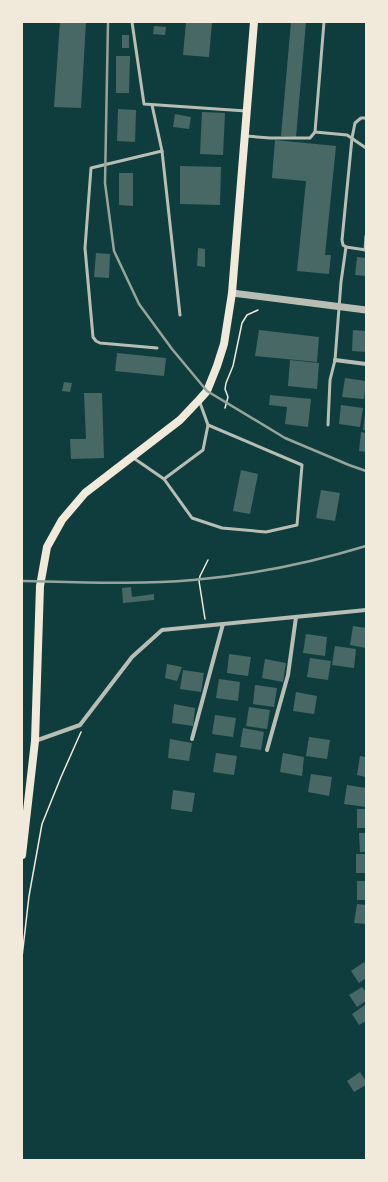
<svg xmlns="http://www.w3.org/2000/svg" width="388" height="1182" font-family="Helvetica,sans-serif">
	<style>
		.building { fill: #486865 }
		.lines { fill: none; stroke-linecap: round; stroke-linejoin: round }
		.path { stroke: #f1e9da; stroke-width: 1.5 }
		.service { stroke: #b8beb3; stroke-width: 3 }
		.minor { stroke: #b8beb3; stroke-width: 4 }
		.tertiary { stroke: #b8beb3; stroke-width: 7 }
		.secondary { stroke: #f1e9da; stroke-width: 8 }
		.rail { stroke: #97a49c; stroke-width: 2.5 }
	</style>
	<rect width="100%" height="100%" fill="#0f3d3e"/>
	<g class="building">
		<polygon points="60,22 86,22 81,108 54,107"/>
		<polygon points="186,22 212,22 209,57 183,55"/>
		<polygon points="291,22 306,22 296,137 281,136"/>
		<polygon points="154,26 166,27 165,35 153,34"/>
		<rect x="122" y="35" width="7" height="13"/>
		<polygon points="116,56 130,56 129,93 116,93"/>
		<polygon points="118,109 136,110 135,142 117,141"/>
		<polygon points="202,112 225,113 223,155 200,154"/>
		<polygon points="175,114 191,117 189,129 173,127"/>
		<polygon points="275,140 336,146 325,255 331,255 329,274 297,271 306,181 272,178"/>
		<polygon points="180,166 221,167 220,205 180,204"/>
		<polygon points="119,173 133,173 133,206 119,205"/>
		<polygon points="198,248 205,249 205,267 197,266"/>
		<polygon points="96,253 110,254 109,278 94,277"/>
		<polygon points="357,257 366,258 366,276 355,275"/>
		<polygon points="259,330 319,337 317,362 255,356"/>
		<polygon points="353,330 366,331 366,352 352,351"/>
		<polygon points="117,353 166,358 164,376 115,371"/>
		<polygon points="290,360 319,363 317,389 288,386"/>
		<polygon points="345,378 366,381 364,399 342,397"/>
		<polygon points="64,382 72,383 70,392 62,391"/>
		<polygon points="84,393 102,393 104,458 71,459 70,439 86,439"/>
		<polygon points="270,395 311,399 308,427 285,424 287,407 269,405"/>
		<polygon points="341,405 363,408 360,427 339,424"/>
		<polygon points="365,414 366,414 366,430 363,430"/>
		<polygon points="361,432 366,433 366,452 359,451"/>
		<polygon points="241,470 258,474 250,514 233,511"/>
		<polygon points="321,490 340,493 335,521 316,518"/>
		<polygon points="131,587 132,597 154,594 154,600 123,603 122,588"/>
		<polygon points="353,626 366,628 366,648 350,645"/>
		<polygon points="306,634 327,637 325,656 303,653"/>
		<polygon points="335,646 356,649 354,668 332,665"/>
		<polygon points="229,654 251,657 248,676 227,673"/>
		<polygon points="310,658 331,661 328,680 307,677"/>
		<polygon points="265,659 286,663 283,682 262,678"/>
		<polygon points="167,664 182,667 177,681 165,678"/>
		<polygon points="183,670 204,673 201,692 180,689"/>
		<polygon points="219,679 240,682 238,701 216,698"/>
		<polygon points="255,685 277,688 274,707 253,704"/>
		<polygon points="296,692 317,696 314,714 293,711"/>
		<polygon points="174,704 195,708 193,726 172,723"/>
		<polygon points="249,707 270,710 267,729 246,726"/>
		<polygon points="215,715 236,718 233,737 212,734"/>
		<polygon points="243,728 264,732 261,750 240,747"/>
		<polygon points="309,737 330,740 327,759 306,756"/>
		<polygon points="170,739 192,743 189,761 168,758"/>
		<polygon points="216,753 237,756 234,775 213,772"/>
		<polygon points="283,753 304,757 302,776 280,772"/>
		<polygon points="360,756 366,757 366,777 357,775"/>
		<polygon points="311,774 332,777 329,796 308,792"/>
		<polygon points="347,785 366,788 366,807 344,804"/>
		<polygon points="173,790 195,793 192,812 171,809"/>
		<rect x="357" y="809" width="9" height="19"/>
		<polygon points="359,833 366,833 366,852 360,852"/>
		<rect x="356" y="854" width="10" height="19"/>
		<rect x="357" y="881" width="9" height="19"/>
		<polygon points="357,904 366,905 366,924 354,923"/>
		<polygon points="364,962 366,965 366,978 359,983 351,971"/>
		<polygon points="362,987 366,992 366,1001 357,1007 349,995"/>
		<polygon points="365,1005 366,1007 366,1021 359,1025 352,1014"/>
		<polygon points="360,1072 366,1081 366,1085 354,1092 347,1081"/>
	</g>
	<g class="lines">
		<g class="path">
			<polyline points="225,408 228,397 225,389 226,383 233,366 242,323 247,315 258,310"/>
			<polyline points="205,619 199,581 200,576 208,560"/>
			<polyline points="22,957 29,896 42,824 61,777 81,732"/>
		</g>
		<g class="service">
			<polyline points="132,22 144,104 246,111"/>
			<polyline points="152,105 162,151 180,315"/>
			<polyline points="315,132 347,135 366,148"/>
			<polyline points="246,136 270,138 310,138 315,132 324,22"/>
			<polyline points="346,247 343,245 342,240 352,138 355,123 361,118 366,118"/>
			<polyline points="365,250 366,236"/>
			<polyline points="157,348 100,343 96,341 93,337 85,248 91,168 162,151"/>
			<polyline points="328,425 330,380 335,360 341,282 346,247 366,250"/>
			<polyline points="132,457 164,479 192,518 222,528 266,532 297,525 302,465 208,425 199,400"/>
			<polyline points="164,479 203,450 208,425"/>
		</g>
		<g class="minor">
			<polyline points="335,360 366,364"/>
			<polyline points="192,739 223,624"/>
			<polyline points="35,741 80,725 132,657 162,630 366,610"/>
			<polyline points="267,750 288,675 296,617"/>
		</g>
		<polyline class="tertiary" points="232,293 366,310"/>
		<polyline class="secondary" points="22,855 35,741 40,586 47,547 62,520 85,493 180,420 199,400 207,391 217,366 224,344 232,293 254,22"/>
		<g class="rail">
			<polyline points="108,22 105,183 114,251 139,304 172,349 207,391 285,438 349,465 366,471"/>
			<path d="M22,581C79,582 136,585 193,580C251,575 310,563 366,546"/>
		</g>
	</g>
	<rect width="388" height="1182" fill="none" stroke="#f1e9da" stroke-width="46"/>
</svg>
